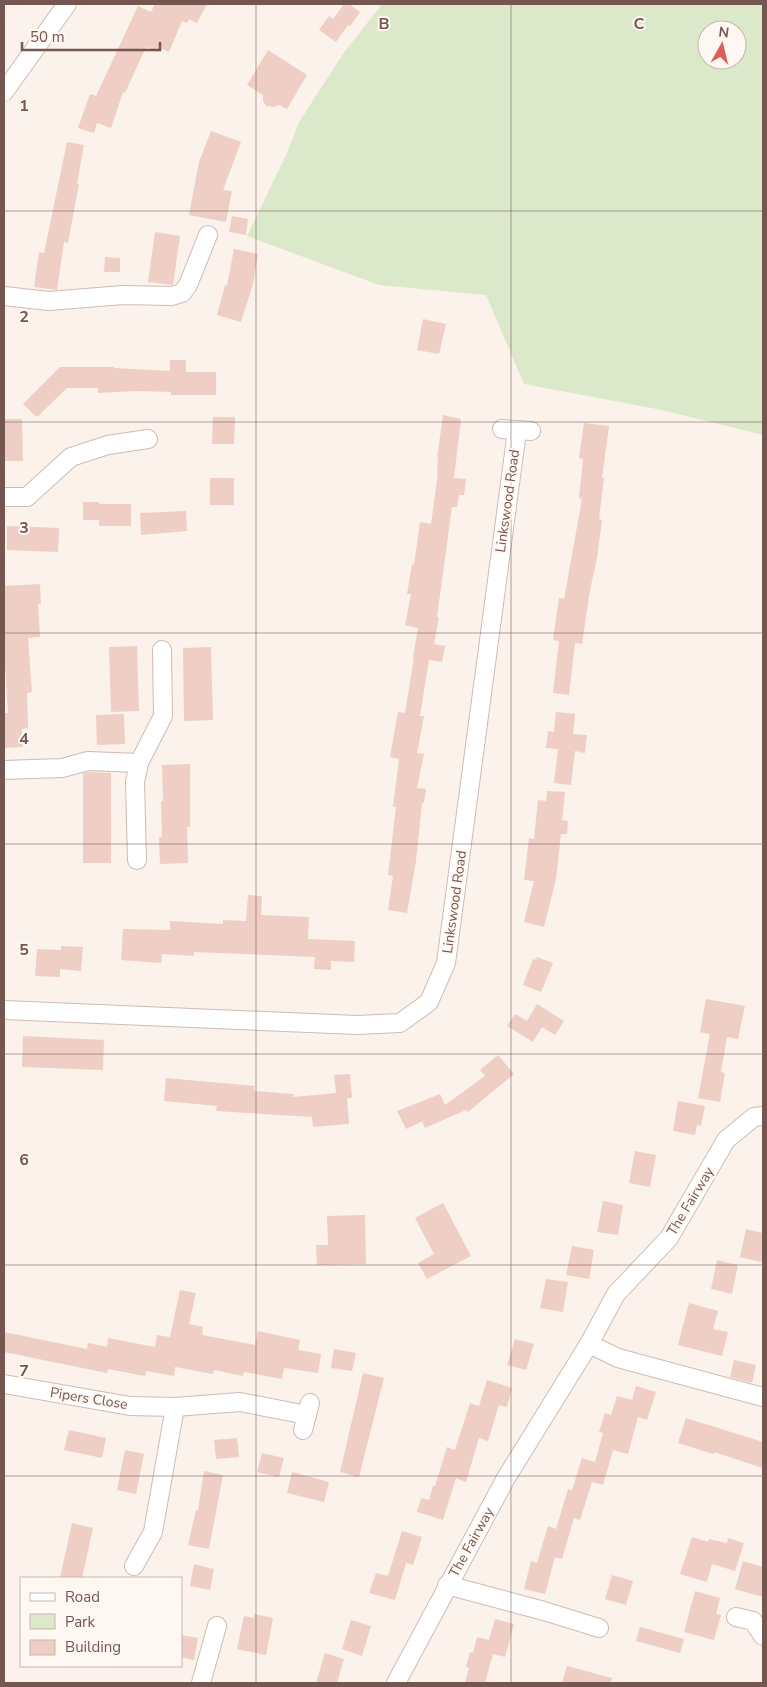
<svg xmlns="http://www.w3.org/2000/svg" width="767" height="1687" font-family="'Nunito Sans',sans-serif">
	<style>
		.green { fill: #dce8ca; fill-rule: evenodd }
		.building { fill: #efcec5 }
		.lines { fill: none; stroke-linecap: round; stroke-linejoin: round }
		.street-casing { stroke: #cfbbb4; stroke-width: 20 }
		.street { stroke: #fff; stroke-width: 18 }
		.grid { fill: none; stroke: #755650; stroke-width: 1; stroke-opacity: 0.55 }
		.labels { text-anchor: middle; stroke-width: 4; stroke-linejoin: round; paint-order: stroke }
		.street-label { font-size: 14px; fill: #755650; stroke: #fef7f2 }
		.grid-label { font-size: 16px; text-anchor: middle; font-weight: bold; fill: #755650; stroke: #fef7f2; stroke-width: 4; stroke-linejoin: round; paint-order: stroke }
	</style>
	<rect width="100%" height="100%" fill="#fbf2eb"/>
	<path class="green" d="M382,4H763V435L662,410L524,384L486,295L379,285L247,236L286,155L299,122L343,54ZM707,30H737V60H707Z"/>
	<g class="building">
		<polygon points="155,4 207,4 197,23 189,19 187,23 182,21 169,52 160,48 158,52 146,47 125,93 123,92 111,128 97,123 94,133 78,128 90,94 96,96 138,6 151,12"/>
		<polygon points="344,4 349,4 360,12 350,26 348,25 336,42 319,30 329,16 333,19"/>
		<polygon points="268,50 307,75 287,109 279,105 274,107 266,106 263,101 263,95 247,85"/>
		<polygon points="211,131 241,142 223,190 232,191 226,222 189,215 199,162"/>
		<polygon points="67,142 84,145 77,184 79,184 68,243 64,242 57,290 34,287 39,252 44,253"/>
		<polygon points="232,216 248,219 246,235 229,232"/>
		<polygon points="155,232 180,236 173,285 148,282"/>
		<polygon points="234,249 258,254 253,284 241,322 217,315 225,285 227,286"/>
		<polygon points="105,257 120,258 120,272 104,272"/>
		<polygon points="423,319 446,324 439,354 417,350"/>
		<polygon points="170,360 186,360 186,372 216,372 216,395 171,395 171,392 137,391 98,393 98,388 67,388 37,417 23,404 60,367 114,367 114,368 170,371"/>
		<polygon points="443,415 461,419 454,478 466,479 464,495 459,495 457,507 452,507 437,617 439,617 434,644 445,646 442,662 429,660 420,716 424,716 417,753 424,754 417,788 426,789 424,803 422,803 416,861 407,913 388,910 393,876 388,875 396,807 393,807 399,759 390,757 398,712 405,713 414,657 413,657 418,628 405,625 411,594 407,594 412,564 414,565 420,522 431,524 438,473 437,473 438,458 437,458"/>
		<polygon points="213,417 235,417 234,444 212,444"/>
		<polygon points="5,419 22,419 23,461 4,461"/>
		<polygon points="584,423 609,426 602,478 604,478 599,519 602,520 597,558 590,590 582,644 575,643 569,695 553,693 559,641 553,640 559,598 564,599 582,499 579,498 583,459 579,458"/>
		<rect x="210" y="478" width="24" height="27"/>
		<polygon points="83,502 99,502 99,504 131,504 131,526 99,526 99,520 83,520"/>
		<polygon points="186,511 187,531 141,535 140,513"/>
		<polygon points="7,526 59,528 58,552 7,550"/>
		<polygon points="40,584 41,604 38,604 40,637 28,638 32,692 27,693 28,728 22,729 23,747 4,748 4,713 8,713 4,651 4,586"/>
		<polygon points="137,646 139,711 111,712 109,647"/>
		<polygon points="211,647 213,720 184,721 183,648"/>
		<polygon points="556,712 575,714 573,734 587,735 585,753 575,751 571,785 554,783 558,749 546,748 548,731 554,732"/>
		<polygon points="124,714 125,744 97,745 96,715"/>
		<polygon points="190,764 190,827 187,827 188,863 160,864 159,837 162,837 161,801 163,801 162,765"/>
		<polygon points="89,772 111,773 111,863 83,863 83,773"/>
		<polygon points="547,791 565,792 562,820 568,821 567,834 561,834 556,879 544,927 524,922 534,881 524,880 529,838 534,839 538,800 546,801"/>
		<polygon points="248,895 262,896 261,915 309,917 308,939 355,941 354,962 331,961 331,970 314,969 315,957 194,952 194,956 162,954 161,963 121,960 123,929 170,930 170,921 223,924 223,920 246,921"/>
		<polygon points="61,946 83,947 81,971 60,969 60,977 35,976 37,949 61,950"/>
		<polygon points="537,957 553,963 541,992 523,985 533,959 536,960"/>
		<polygon points="706,999 745,1006 738,1039 727,1037 721,1072 725,1073 720,1102 698,1098 710,1034 700,1032"/>
		<polygon points="537,1004 564,1021 555,1035 542,1027 533,1042 507,1026 515,1014 527,1021"/>
		<polygon points="23,1036 104,1040 103,1070 22,1067"/>
		<polygon points="498,1055 514,1074 468,1112 466,1110 425,1128 422,1122 425,1120 406,1129 397,1111 440,1094 445,1105 485,1076 480,1070"/>
		<polygon points="350,1074 352,1098 347,1098 349,1124 313,1127 312,1117 216,1111 217,1106 164,1101 166,1078 255,1086 254,1091 294,1094 293,1097 336,1093 334,1075"/>
		<polygon points="678,1101 705,1106 701,1126 697,1125 695,1135 673,1131"/>
		<polygon points="635,1151 656,1155 650,1187 629,1183"/>
		<polygon points="603,1201 623,1205 618,1235 597,1232"/>
		<polygon points="443,1203 471,1256 427,1279 418,1263 434,1254 415,1218"/>
		<polygon points="365,1215 366,1264 317,1265 316,1245 328,1245 327,1216"/>
		<polygon points="746,1229 763,1233 763,1254 761,1262 740,1257"/>
		<polygon points="572,1246 594,1250 589,1279 566,1275"/>
		<polygon points="717,1260 738,1265 732,1294 711,1289"/>
		<polygon points="546,1279 568,1282 563,1312 540,1308"/>
		<polygon points="180,1290 196,1293 189,1324 203,1327 202,1335 255,1345 258,1331 300,1340 298,1350 321,1354 318,1373 284,1368 282,1379 244,1372 243,1376 214,1370 213,1374 175,1367 174,1376 146,1371 145,1376 108,1369 107,1373 4,1352 4,1332 87,1349 88,1343 107,1347 108,1338 155,1347 157,1335 170,1337"/>
		<polygon points="689,1303 718,1311 713,1329 728,1332 722,1356 678,1345"/>
		<polygon points="515,1339 534,1344 526,1370 507,1365"/>
		<polygon points="334,1349 356,1353 352,1371 331,1368"/>
		<polygon points="734,1360 756,1365 752,1383 730,1377"/>
		<polygon points="363,1373 384,1378 359,1477 340,1472"/>
		<polygon points="487,1380 512,1388 507,1407 499,1405 488,1441 479,1438 466,1482 456,1478 443,1520 417,1512 421,1498 429,1500 433,1486 435,1486 447,1447 455,1450 470,1403 479,1406"/>
		<polygon points="636,1386 656,1392 647,1420 638,1417 628,1454 613,1450 603,1485 592,1482 580,1520 574,1518 562,1559 555,1557 545,1594 524,1589 531,1561 537,1563 548,1526 556,1529 568,1489 572,1490 582,1458 595,1462 603,1433 599,1432 605,1413 611,1415 617,1396 632,1400"/>
		<polygon points="686,1418 763,1442 763,1468 714,1452 713,1454 678,1443"/>
		<polygon points="69,1430 106,1438 102,1458 64,1450"/>
		<polygon points="237,1438 239,1457 216,1459 214,1440"/>
		<polygon points="125,1450 144,1454 136,1494 117,1490"/>
		<polygon points="262,1453 284,1458 279,1477 257,1472"/>
		<polygon points="204,1471 223,1475 209,1549 188,1545 196,1510 198,1510"/>
		<polygon points="292,1472 329,1482 324,1502 287,1493"/>
		<polygon points="72,1523 93,1528 82,1578 60,1578"/>
		<polygon points="402,1531 422,1537 413,1565 406,1563 395,1600 369,1593 376,1573 388,1576"/>
		<polygon points="692,1537 708,1542 709,1539 727,1543 728,1538 744,1543 735,1571 712,1564 707,1582 680,1574"/>
		<polygon points="743,1561 763,1567 763,1597 735,1589"/>
		<polygon points="194,1564 214,1569 210,1590 190,1586"/>
		<polygon points="612,1575 633,1581 626,1605 605,1599"/>
		<polygon points="695,1591 720,1598 716,1614 721,1615 714,1640 684,1632"/>
		<polygon points="254,1614 273,1618 266,1655 237,1649 244,1616 254,1618"/>
		<polygon points="495,1619 514,1624 505,1657 493,1654 485,1683 465,1683 469,1668 466,1667 470,1652 473,1653 477,1637 489,1640"/>
		<polygon points="351,1620 371,1626 362,1656 342,1649"/>
		<polygon points="640,1627 684,1639 680,1653 636,1641"/>
		<polygon points="181,1635 198,1638 194,1660 181,1657"/>
		<polygon points="325,1653 344,1659 337,1683 316,1683"/>
		<polygon points="567,1666 612,1678 611,1683 562,1683"/>
	</g>
	<g class="lines">
		<defs>
			<g id="street">
				<polyline points="4,92 67,4"/>
				<polyline points="4,296 49,301 123,295 172,296 182,293 188,285 208,235"/>
				<polyline points="502,429 531,431"/>
				<polyline points="4,497 27,497 71,457 108,445 148,439"/>
				<polyline points="4,770 62,768 88,761 139,763"/>
				<polyline points="137,860 135,782 139,763 163,716 162,650"/>
				<polyline points="4,1010 357,1025 400,1023 429,1002 446,963 517,431"/>
				<polyline points="589,1344 618,1358 763,1397"/>
				<polyline points="4,1384 130,1406 175,1407 240,1402 307,1415"/>
				<polyline points="303,1430 310,1403"/>
				<polyline points="134,1566 153,1532 175,1407"/>
				<polyline points="447,1585 544,1611 599,1628"/>
				<polyline points="736,1617 753,1621 763,1636"/>
				<polyline points="201,1683 217,1626"/>
				<polyline points="396,1683 506,1478 589,1344 616,1294 669,1238 726,1140 754,1117 763,1116"/>
			</g>
		</defs>
		<use href="#street" class="street-casing"/>
		<use href="#street" class="street"/>
	</g>
	<path class="grid" d="M256,4V1683M511,4V1683M4,211H763M4,422H763M4,633H763M4,844H763M4,1054H763M4,1265H763M4,1476H763"/>
	<g class="labels">
		<g class="street-label">
			<text transform="translate(507 501) rotate(-82)" y="5">Linkswood Road</text>
			<text transform="translate(454 902) rotate(-82)" y="5">Linkswood Road</text>
			<text transform="translate(690 1201) rotate(-59)" y="5">The Fairway</text>
			<text transform="translate(89 1398) rotate(9)" y="5">Pipers Close</text>
			<text transform="translate(471 1542) rotate(-61)" y="5">The Fairway</text>
		</g>
	</g>
	<g class="grid-label">
		<text x="384" y="29">B</text>
		<text x="639" y="29">C</text>
		<text x="24" y="111">1</text>
		<text x="24" y="322">2</text>
		<text x="24" y="533">3</text>
		<text x="24" y="744">4</text>
		<text x="24" y="955">5</text>
		<text x="24" y="1165">6</text>
		<text x="24" y="1376">7</text>
	</g>
	<rect width="767" height="1687" fill="none" stroke="#755650" stroke-width="10"/>
	<rect x="20" y="1577" width="162" height="90" fill="#fef7f2" stroke="#c7b7b1"/>
	<rect x="30" y="1593" width="25" height="8" fill="#ffffff" stroke="#c7b7b1"/>
	<text x="65" y="1602" font-size="15" fill="#755650">Road</text>
	<rect x="30" y="1614" width="25" height="15" fill="#dce8ca" stroke="#c7b7b1"/>
	<text x="65" y="1627" font-size="15" fill="#755650">Park</text>
	<rect x="30" y="1640" width="25" height="15" fill="#efcec5" stroke="#c7b7b1"/>
	<text x="65" y="1652" font-size="15" fill="#755650">Building</text>
	<g transform="translate(722 45) rotate(8)"><circle r="24" fill="#fef7f2" stroke="#c7b7b1"/>
	<path d="M0-4L9 19L0 12L-9 19Z" fill="#da605b"/>
	<text y="-8" font-size="14" font-weight="bold" text-anchor="middle" fill="#755650">N</text>
	</g>
	<path d="M22 42v8h138v-8" fill="none" stroke="#755650" stroke-width="2.5"/>
	<text x="30" y="42" font-size="15" fill="#755650" stroke="#fef7f2" stroke-width="4" paint-order="stroke">50 m</text>
</svg>
